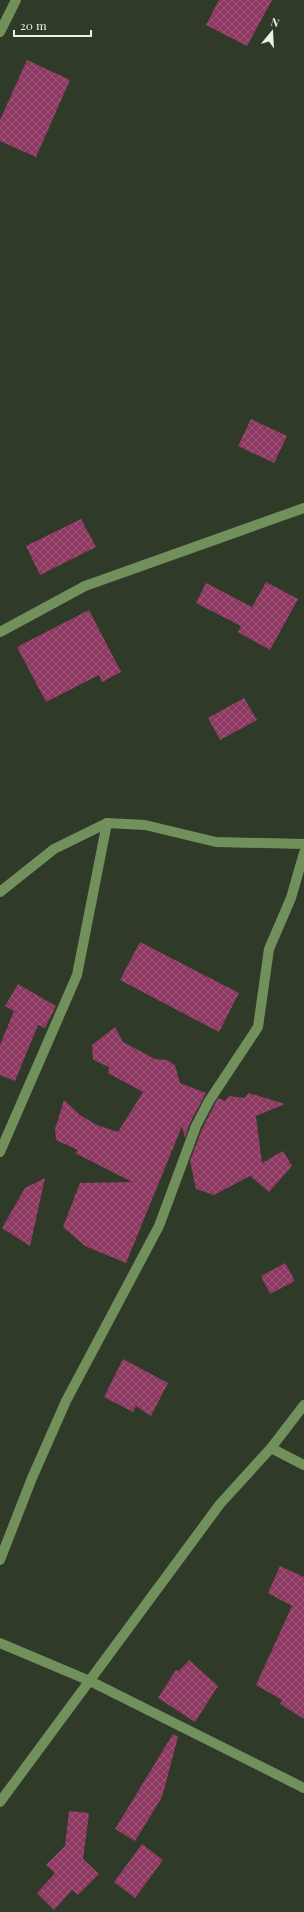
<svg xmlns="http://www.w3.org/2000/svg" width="304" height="1912" font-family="'Playfair Display',serif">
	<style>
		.building { fill: url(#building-cross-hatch) }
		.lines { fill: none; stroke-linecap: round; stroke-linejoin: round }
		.minor { stroke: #72905c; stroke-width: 10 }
	</style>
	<defs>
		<pattern id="building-cross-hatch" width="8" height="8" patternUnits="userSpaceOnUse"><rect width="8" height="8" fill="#8d3962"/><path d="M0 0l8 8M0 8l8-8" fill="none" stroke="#9d5678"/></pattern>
	</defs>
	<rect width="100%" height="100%" fill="#303a28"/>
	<g class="building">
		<polygon points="219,0 272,0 247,46 206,25"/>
		<polygon points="27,60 70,80 36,157 0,141 0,120"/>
		<polygon points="251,419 287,436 274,463 238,446"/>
		<polygon points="81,519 96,547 40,575 26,546"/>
		<polygon points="266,582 298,599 270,650 238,632 241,626 196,603 206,583 252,607"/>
		<polygon points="89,610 121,672 102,682 99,675 46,702 17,647"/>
		<polygon points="244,698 257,720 220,740 208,718"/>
		<polygon points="140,942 239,993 219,1032 120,980"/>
		<polygon points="18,984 56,1006 45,1028 38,1025 15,1081 0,1075 0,1045 14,1011 5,1006"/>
		<polygon points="115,1027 123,1042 155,1059 167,1060 175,1065 180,1083 206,1093 190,1123 185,1138 182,1126 126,1263 85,1246 63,1227 80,1183 132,1182 75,1153 78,1150 56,1140 55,1129 64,1100 80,1115 97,1125 118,1132 143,1092 108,1073 109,1067 93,1060 92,1045"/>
		<polygon points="249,1093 285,1104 256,1116 262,1163 283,1151 292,1166 269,1192 250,1176 214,1195 196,1189 190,1161 202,1129 215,1104 218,1098 225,1101 229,1096 244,1098"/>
		<polygon points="45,1178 30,1246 2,1228 25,1188"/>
		<polygon points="285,1263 295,1281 270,1294 261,1276"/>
		<polygon points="123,1359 168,1383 151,1416 136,1406 133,1412 104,1397"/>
		<polygon points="280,1566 304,1577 304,1719 280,1704 282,1700 256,1685 292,1606 268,1593"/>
		<polygon points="189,1660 218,1686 195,1722 158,1698 176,1670 179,1671"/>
		<polygon points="173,1734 178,1737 162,1797 135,1841 115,1829"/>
		<polygon points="69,1811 89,1813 83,1859 99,1874 78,1895 72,1890 54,1910 37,1893 55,1873 46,1865 65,1846"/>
		<polygon points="142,1844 163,1860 135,1898 114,1882"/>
	</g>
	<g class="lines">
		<g class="minor">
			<polyline points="0,32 16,0"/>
			<polyline points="0,632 85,586 304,508"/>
			<polyline points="0,892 54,849 107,823 145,825 216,842 304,844"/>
			<polyline points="0,1152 77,975 107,823"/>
			<polyline points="271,1448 304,1465"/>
			<polyline points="0,1560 32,1478 66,1401 159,1226 196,1126 209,1101 258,1027 269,949 291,898 304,853"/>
			<polyline points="0,1643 90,1681 304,1788"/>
			<polyline points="0,1802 220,1504 271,1448 304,1405"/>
		</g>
	</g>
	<g transform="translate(272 32) rotate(18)" stroke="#303a28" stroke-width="3" paint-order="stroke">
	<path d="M0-3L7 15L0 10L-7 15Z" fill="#ebf2e6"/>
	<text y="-6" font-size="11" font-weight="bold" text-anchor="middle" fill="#ebf2e6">N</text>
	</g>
	<path d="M14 30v6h77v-6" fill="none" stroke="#ebf2e6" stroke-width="2"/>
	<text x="20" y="30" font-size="12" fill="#ebf2e6" stroke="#303a28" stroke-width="3" paint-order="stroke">20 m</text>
</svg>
